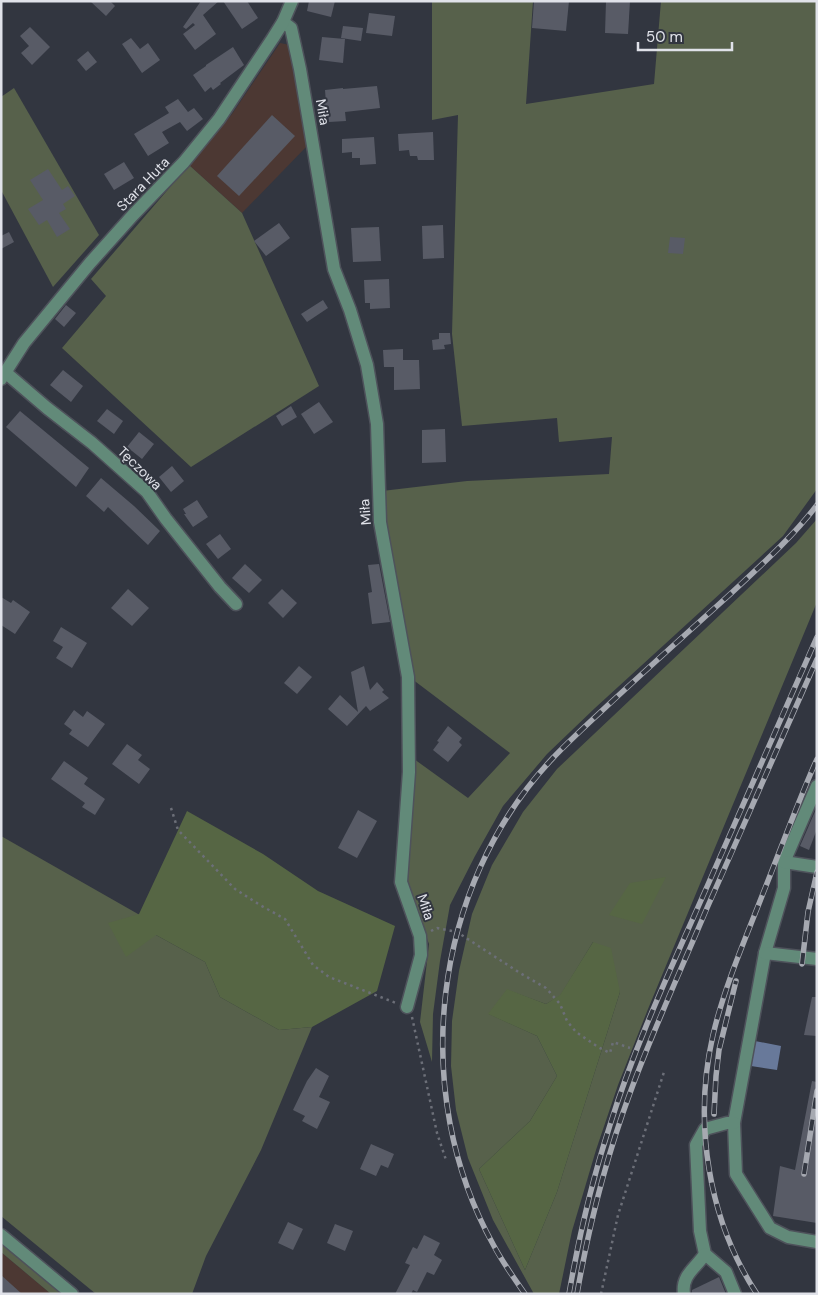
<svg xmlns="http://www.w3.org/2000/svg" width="818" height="1295" font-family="'DM Sans',sans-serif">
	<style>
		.commercial { fill: #4c3833 }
		.green { fill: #57614b; fill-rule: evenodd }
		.forest { fill: #566644 }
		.water { fill: #68799a }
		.building { fill: #585b66 }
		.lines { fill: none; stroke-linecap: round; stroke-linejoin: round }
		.minor-casing { stroke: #4e525b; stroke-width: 15 }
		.path { stroke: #6c6f78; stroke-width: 2.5; stroke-dasharray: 2.5 4; stroke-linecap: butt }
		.minor { stroke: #628a79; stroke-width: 12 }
		.rail-casing { stroke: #a6a9b1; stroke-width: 5.5 }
		.rail { stroke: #323640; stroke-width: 4; stroke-dasharray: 11; stroke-linecap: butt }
		.labels { text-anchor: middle; stroke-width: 4; stroke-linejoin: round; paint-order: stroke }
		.street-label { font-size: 14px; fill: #e0e2e9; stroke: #323640 }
	</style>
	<rect width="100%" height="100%" fill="#323640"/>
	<g class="commercial">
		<polygon points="280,43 290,45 309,144 242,213 189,165 232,114"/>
		<polygon points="1,1252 51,1294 1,1294"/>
	</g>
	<g class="green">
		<polygon points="432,1 533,1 526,104 654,84 661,1 817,1 817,489 783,536 595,708 547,754 503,806 475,856 450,905 440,961 433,1014 432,1062 420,1022 429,944 406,881 414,759 468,798 510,753 412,679 384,521 382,491 467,481 609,474 612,437 559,442 557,418 462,426 452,334 458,115 432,120"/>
		<polygon points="14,88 99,235 53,287 1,190 1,97"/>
		<polygon points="189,165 242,213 319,386 191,467 62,348 106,296 91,279"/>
		<path d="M817,519V602L648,1009L618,1085L596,1150L572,1231L559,1294H534L493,1220L468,1158L456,1110L451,1066L452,1021L459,971L472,914L492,865L523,812L557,769L796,543ZM593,942L620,992L557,1192L525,1270L479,1169L530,1121L557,1076L537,1036L489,1014L507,990L546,1004L560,996Z"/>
		<polygon points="1,836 138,914 156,935 205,962 220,997 279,1030 312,1027 261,1150 206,1256 192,1294 96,1294 1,1216"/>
		<polygon points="1,1241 64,1294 51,1294 1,1252"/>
	</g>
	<g class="forest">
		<polygon points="187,811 263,854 318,891 395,926 377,991 312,1027 279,1030 220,997 205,962 156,935 126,957 108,923 139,914"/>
		<polygon points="666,877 642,924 609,915 630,883"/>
		<polygon points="593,942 611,948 620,992 557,1192 525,1270 479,1169 530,1121 557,1076 537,1036 488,1014 507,989 546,1004 560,995"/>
	</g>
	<polygon class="water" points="755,1041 781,1046 777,1070 751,1066"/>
	<g class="building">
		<polygon points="90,1 110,1 115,6 106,16"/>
		<polygon points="201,1 219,1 203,15 216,34 195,50 183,34 195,25 193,23 186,29 183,27"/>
		<polygon points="223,1 247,1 258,18 242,29"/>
		<polygon points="309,1 335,1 331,17 307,11"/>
		<polygon points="534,1 569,1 566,31 532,28"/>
		<polygon points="606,1 630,1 628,34 605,33"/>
		<polygon points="369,13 395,16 392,36 366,33"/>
		<polygon points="343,26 363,28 361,41 341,38"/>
		<polygon points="30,27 50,47 32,65 21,53 29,46 20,36"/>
		<polygon points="322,37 345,39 343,63 319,60"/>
		<polygon points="131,38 140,49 148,43 160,60 142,73 122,44"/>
		<polygon points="233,47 244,65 220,83 221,84 213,90 211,87 205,92 193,75 206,66 206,65"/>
		<polygon points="88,51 97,62 86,71 77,60"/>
		<polygon points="377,86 380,108 345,112 346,121 329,122 328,114 321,114 320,104 326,103 325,90 343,88 343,89"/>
		<polygon points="178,99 188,112 194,108 203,119 187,131 180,122 162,132 169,143 148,156 134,134 169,113 165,107"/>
		<polygon points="272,115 295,136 239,196 217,176"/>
		<polygon points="433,132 434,160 418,160 417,156 410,156 409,150 399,151 398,134"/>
		<polygon points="374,137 376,164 360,165 360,158 352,158 352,152 342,153 342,139"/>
		<polygon points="124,162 134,178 114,190 104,174"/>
		<polygon points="48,169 62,190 68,186 75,196 63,204 66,209 59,213 70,229 57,237 47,220 39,225 28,209 43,200 30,180"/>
		<polygon points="279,223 290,238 266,256 254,241"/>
		<polygon points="443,225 444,258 423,259 422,226"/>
		<polygon points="379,227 381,261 353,262 351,228"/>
		<polygon points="9,232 14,242 1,249 1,236"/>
		<polygon points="670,237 685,238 683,254 668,253"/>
		<polygon points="389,279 390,308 370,309 370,303 365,303 364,280"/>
		<polygon points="323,300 328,308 307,322 301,314"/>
		<polygon points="66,305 76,313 64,327 55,319"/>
		<polygon points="439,333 450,333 451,344 444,345 445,349 433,350 432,340 439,339"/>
		<polygon points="403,349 403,360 419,360 420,389 394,390 394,367 384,367 383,350"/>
		<polygon points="63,370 83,386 71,402 50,385"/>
		<polygon points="319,402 333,422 314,434 301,414"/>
		<polygon points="291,406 297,417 282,426 276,416"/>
		<polygon points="107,409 123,421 114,434 97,421"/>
		<polygon points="20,411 89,468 76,487 6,427"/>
		<polygon points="445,429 446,462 422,463 422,430"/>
		<polygon points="139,432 154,444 142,459 127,447"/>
		<polygon points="172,466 184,481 171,492 159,477"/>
		<polygon points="101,478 134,506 160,531 148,545 108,507 104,512 86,496"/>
		<polygon points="197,500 208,517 193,527 184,514 186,514 183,509"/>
		<polygon points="220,534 231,549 218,559 206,544"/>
		<polygon points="245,564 262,580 249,593 232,578"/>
		<polygon points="379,564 390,622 372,624 368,593 372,592 368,565"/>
		<polygon points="128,589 149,608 132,626 111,608"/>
		<polygon points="282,589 297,603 283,618 268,603"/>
		<polygon points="1,597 11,603 13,600 30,612 15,634 1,625"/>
		<polygon points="61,627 87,643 72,668 56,658 63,647 53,641"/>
		<polygon points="299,666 312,677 297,694 284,683"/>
		<polygon points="364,666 370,690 377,682 384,690 382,692 389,698 370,711 366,706 347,726 328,709 340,695 358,712 351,672"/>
		<polygon points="74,710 83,717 87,711 105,724 88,747 69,734 72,730 64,724"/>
		<polygon points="448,726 462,738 459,742 462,745 448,762 433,750 439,742 437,741"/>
		<polygon points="127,744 142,755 138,760 150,769 139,784 112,764"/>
		<polygon points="64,761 88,778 84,784 105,799 95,815 82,807 85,803 51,779"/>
		<polygon points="817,807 817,829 809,850 800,846"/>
		<polygon points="358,810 377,821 357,858 338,848"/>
		<polygon points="812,997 817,997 817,1036 804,1035"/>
		<polygon points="316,1068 329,1076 319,1097 330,1102 317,1129 302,1121 305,1116 293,1110 307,1081"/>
		<polygon points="812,1081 817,1082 817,1223 773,1216 780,1166 795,1170"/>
		<polygon points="371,1144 394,1154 388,1168 381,1165 376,1176 360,1169"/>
		<polygon points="288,1222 303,1229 293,1250 278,1243"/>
		<polygon points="335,1224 353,1231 345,1251 327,1243"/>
		<polygon points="424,1235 440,1243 434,1255 442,1260 434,1275 427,1272 417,1292 413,1290 411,1294 395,1294 410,1265 405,1263 413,1247 417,1249"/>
		<polygon points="1,1275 22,1294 1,1294"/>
		<polygon points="719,1277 726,1294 692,1294 692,1290"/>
	</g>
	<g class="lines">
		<defs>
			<g id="minor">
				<polyline points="283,22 291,28 300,69 334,269 350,310 367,365 377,424 380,522 408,677 409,772 401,882 420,936 421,955 407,1007"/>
				<polyline points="5,372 47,408 92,443 147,492 166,519 220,587 236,604"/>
				<polyline points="1,379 24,343 90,263 133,215 184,162 219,119 273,38 283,22 292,1"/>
				<polyline points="817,786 784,862 784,888 765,953 734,1123 736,1174 770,1228 788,1237 817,1242"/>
				<polyline points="784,862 817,867"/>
				<polyline points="765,953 817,959"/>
				<polyline points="734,1123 727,1123 705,1129 696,1145 700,1231 705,1254 726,1272 735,1294"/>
				<polyline points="1,1235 72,1294"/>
				<path d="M684,1294C681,1275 696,1268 705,1254"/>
			</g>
		</defs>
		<use href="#minor" class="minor-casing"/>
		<g class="path">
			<polyline points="171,808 178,830 235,889 260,905 285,919 313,965 329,977 396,1003"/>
			<polyline points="431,931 437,928 457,932 520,973 546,988 560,1004 567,1021 576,1032 598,1047 610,1053 613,1042 630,1048"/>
			<polyline points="412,1017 437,1133 446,1160"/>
			<polyline points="601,1294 618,1215 664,1072"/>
		</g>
		<use href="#minor" class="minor"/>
		<defs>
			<g id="rail">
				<polyline points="802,964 808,912 817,872"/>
				<polyline points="714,1114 716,1076 719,1050 736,981"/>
				<polyline points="804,1174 817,1091"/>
				<path d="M525,1294C514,1278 503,1263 494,1246C408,1092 432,887 552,759C570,740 589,723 607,706C647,669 687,633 727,597C758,568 791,539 817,505"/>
				<path d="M569,1294C579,1236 592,1180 610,1125C637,1038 677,956 713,873C748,794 782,716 817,637"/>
				<path d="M577,1294C589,1225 606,1158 630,1093C653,1030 681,970 707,908C744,825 780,742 817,659"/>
				<path d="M757,1294C708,1220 693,1122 713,1035C724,988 744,942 762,896C780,851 797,804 817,759"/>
			</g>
		</defs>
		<use href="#rail" class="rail-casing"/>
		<use href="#rail" class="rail"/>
	</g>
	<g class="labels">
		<g class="street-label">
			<text transform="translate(323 112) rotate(80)" y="5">Miła</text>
			<text transform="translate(143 184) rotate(-46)" y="5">Stara Huta</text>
			<text transform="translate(140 468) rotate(44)" y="5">Tęczowa</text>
			<text transform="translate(365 512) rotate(-94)" y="5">Miła</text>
			<text transform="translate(426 907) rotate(71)" y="5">Miła</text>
		</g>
	</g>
	<rect width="818" height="1295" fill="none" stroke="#e0e2e9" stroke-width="5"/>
	<path d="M638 42v8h94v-8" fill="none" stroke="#e0e2e9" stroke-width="2.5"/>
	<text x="646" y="42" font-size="15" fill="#e0e2e9" stroke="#323640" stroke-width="4" paint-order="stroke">50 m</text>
</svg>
